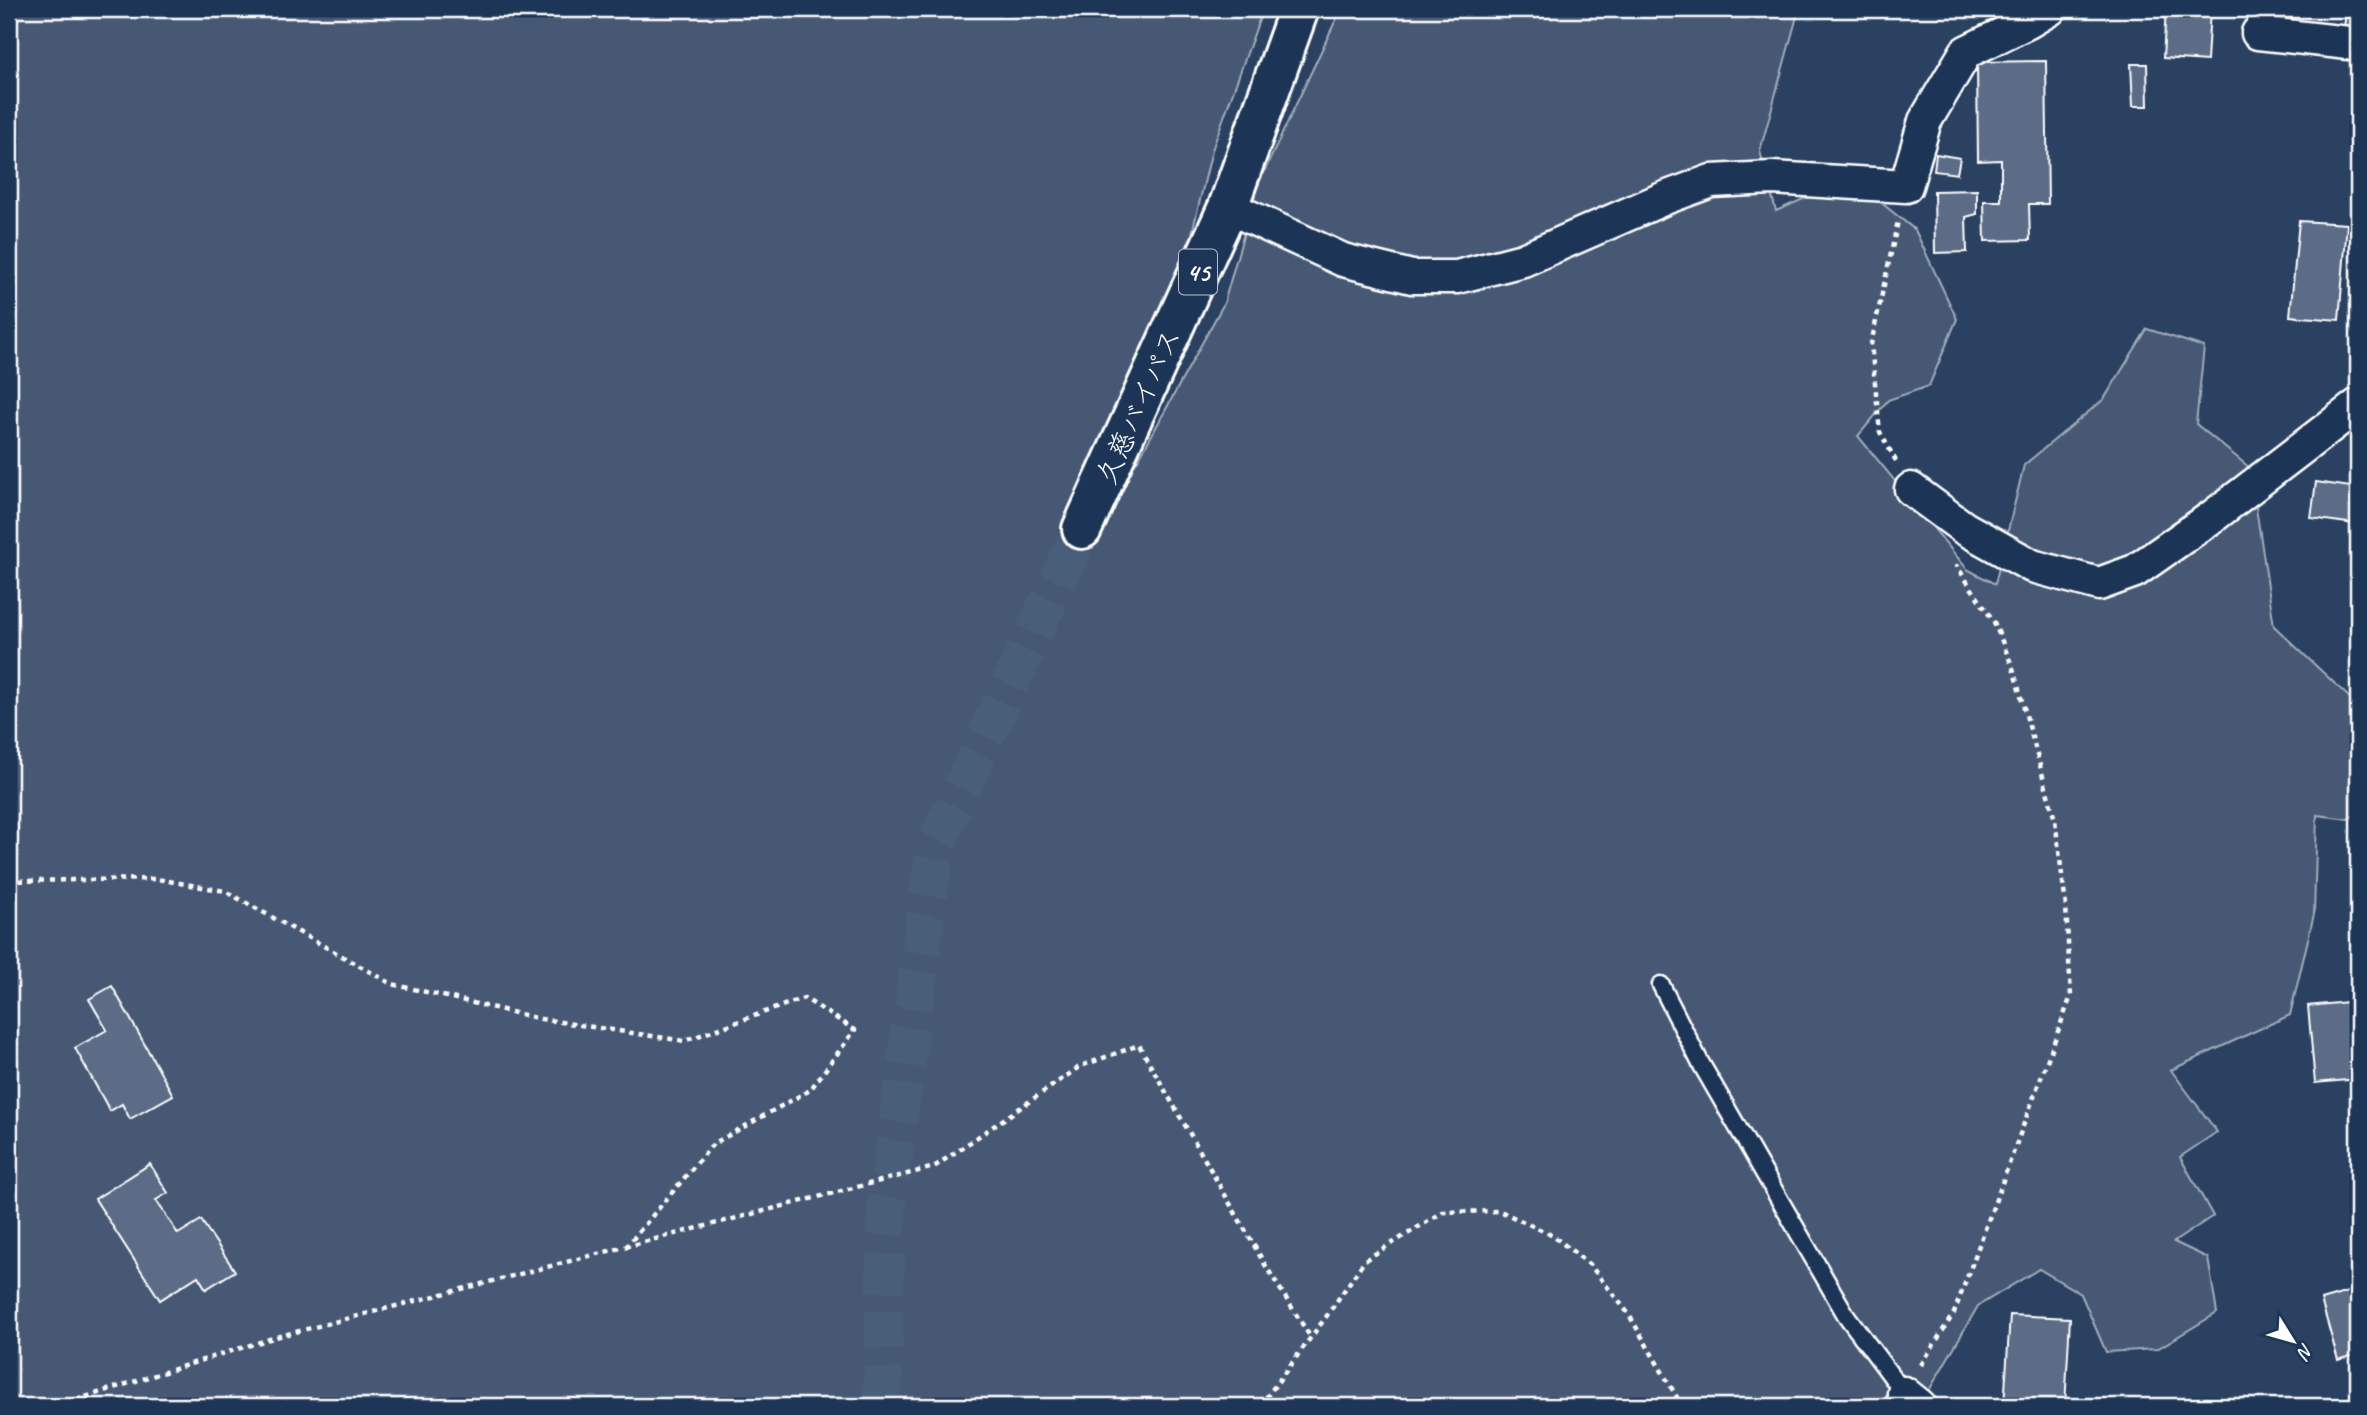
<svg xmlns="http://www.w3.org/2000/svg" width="2367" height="1415" font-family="Caveat,'Klee One',sans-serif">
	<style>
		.green { fill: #465975; stroke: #a2acba; stroke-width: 2 }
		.building { fill: #5b6c86; stroke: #fff; stroke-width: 2 }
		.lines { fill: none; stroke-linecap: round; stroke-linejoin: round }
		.trunk-tunnel { stroke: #4a5e79; stroke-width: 38; stroke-dasharray: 38 19; stroke-linecap: butt }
		.service-casing { stroke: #fff; stroke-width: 21 }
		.minor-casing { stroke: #fff; stroke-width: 37 }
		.trunk-casing { stroke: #fff; stroke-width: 44 }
		.path { stroke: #fff; stroke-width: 4.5; stroke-dasharray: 5 5; stroke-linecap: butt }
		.service { stroke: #1d3557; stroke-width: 16 }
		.minor { stroke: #1d3557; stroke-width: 32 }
		.trunk { stroke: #1d3557; stroke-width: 38 }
		.labels { text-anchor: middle; stroke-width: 7; stroke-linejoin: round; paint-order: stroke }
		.shield { fill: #1d3557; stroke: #bbc2cd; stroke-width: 2 }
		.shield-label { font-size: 26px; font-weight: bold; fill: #fff }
		.street-label { font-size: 28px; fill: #fff; stroke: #1d3557 }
	</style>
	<rect width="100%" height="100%" fill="#2a4161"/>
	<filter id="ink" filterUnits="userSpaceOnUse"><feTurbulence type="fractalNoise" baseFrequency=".0143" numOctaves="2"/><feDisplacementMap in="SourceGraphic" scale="14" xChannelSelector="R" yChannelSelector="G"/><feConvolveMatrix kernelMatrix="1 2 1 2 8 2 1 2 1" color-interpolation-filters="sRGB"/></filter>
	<g filter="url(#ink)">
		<polygon class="green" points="9,9 1263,9 1212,150 1137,462 1224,303 1257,187 1341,9 1799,9 1760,151 1776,211 1810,196 1879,201 1915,230 1957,319 1929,386 1888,400 1858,436 1967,569 1995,584 2024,465 2104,399 2147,329 2204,347 2196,424 2250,468 2274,626 2351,699 2358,737 2358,813 2348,819 2317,815 2314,914 2290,1015 2171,1070 2217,1132 2180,1157 2213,1216 2174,1242 2208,1258 2217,1313 2157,1349 2106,1352 2081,1294 2039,1269 1978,1306 1920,1406 9,1406"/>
		<g class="building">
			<polygon points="2166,9 2210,9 2207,61 2163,58"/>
			<polygon points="2346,9 2358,9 2358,31 2344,29"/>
			<polygon points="2046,61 2048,204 2029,204 2030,240 1985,241 1984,201 2001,201 2001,160 1978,161 1977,62"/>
			<polygon points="2131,64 2147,64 2148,106 2133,106"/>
			<polygon points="1936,154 1960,158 1957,174 1934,171"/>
			<polygon points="1977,190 1977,214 1966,217 1967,252 1935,253 1934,191"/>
			<polygon points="2299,221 2347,224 2339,320 2290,316"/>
			<polygon points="2316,482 2358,488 2355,524 2311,518"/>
			<polygon points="112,986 173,1095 130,1119 122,1104 110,1111 75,1048 107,1030 89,999"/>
			<polygon points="2358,1001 2358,1079 2315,1083 2308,1006"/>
			<polygon points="150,1164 168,1193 156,1200 178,1234 201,1220 235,1271 206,1289 198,1276 160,1300 95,1199"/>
			<polygon points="2358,1289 2358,1354 2338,1360 2321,1300"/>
			<polygon points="2010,1315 2070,1318 2065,1406 2004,1406"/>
		</g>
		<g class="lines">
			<polyline class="trunk-tunnel" points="882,1406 887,1205 935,846 1082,529"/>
			<defs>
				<polyline id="service" points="1661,985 1700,1062 1846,1315 1904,1393"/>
				<g id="minor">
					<polyline points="2258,33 2358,44"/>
					<polyline points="1228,207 1343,260 1412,277 1457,277 1523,260 1665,198 1711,181 1772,178 1906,186 1925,121 1966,52 2028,22 2050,9"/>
					<polyline points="1911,489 1964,528 2032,566 2099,584 2135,571 2212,517 2358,405"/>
					<polyline points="1904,1393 1920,1406"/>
				</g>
				<polyline id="trunk" points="1082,529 1228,207 1299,9"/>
			</defs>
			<use href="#service" class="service-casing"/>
			<use href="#minor" class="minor-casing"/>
			<use href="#trunk" class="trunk-casing"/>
			<g class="path">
				<polyline points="1896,461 1880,432 1871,344 1898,221"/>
				<polyline points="9,881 157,879 225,891 392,984 541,1019 684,1041 804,998 855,1030 810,1090 713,1144 626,1247"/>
				<polyline points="1921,1365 1954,1313 2071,996 2066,906 2055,820 2013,668 1994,622 1956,565"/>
				<polyline points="57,1406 276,1337 934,1167 1081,1066 1139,1045 1267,1268 1311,1338"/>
				<polyline points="1260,1406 1326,1317 1365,1260 1443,1212 1500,1211 1552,1235 1590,1265 1628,1313 1682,1406"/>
			</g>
			<use href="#service" class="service"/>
			<use href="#minor" class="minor"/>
			<use href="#trunk" class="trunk"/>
		</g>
	</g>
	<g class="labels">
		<rect class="shield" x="1179" y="249.5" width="38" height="45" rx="5"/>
		<g class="shield-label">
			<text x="1198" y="281">45</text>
		</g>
		<g class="street-label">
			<text transform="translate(1138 406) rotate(-66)" y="10">久慈バイパス</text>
		</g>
	</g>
	<rect width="2367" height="1415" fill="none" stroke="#1d3557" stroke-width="35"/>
	<rect x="18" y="18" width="2332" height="1380" fill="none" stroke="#fff" stroke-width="2.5" filter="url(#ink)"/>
	<g transform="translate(2293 1341) rotate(127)" stroke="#1d3557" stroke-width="5" paint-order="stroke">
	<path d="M0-5L12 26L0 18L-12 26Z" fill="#ffffff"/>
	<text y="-10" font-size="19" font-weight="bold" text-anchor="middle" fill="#ffffff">N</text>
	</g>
</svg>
